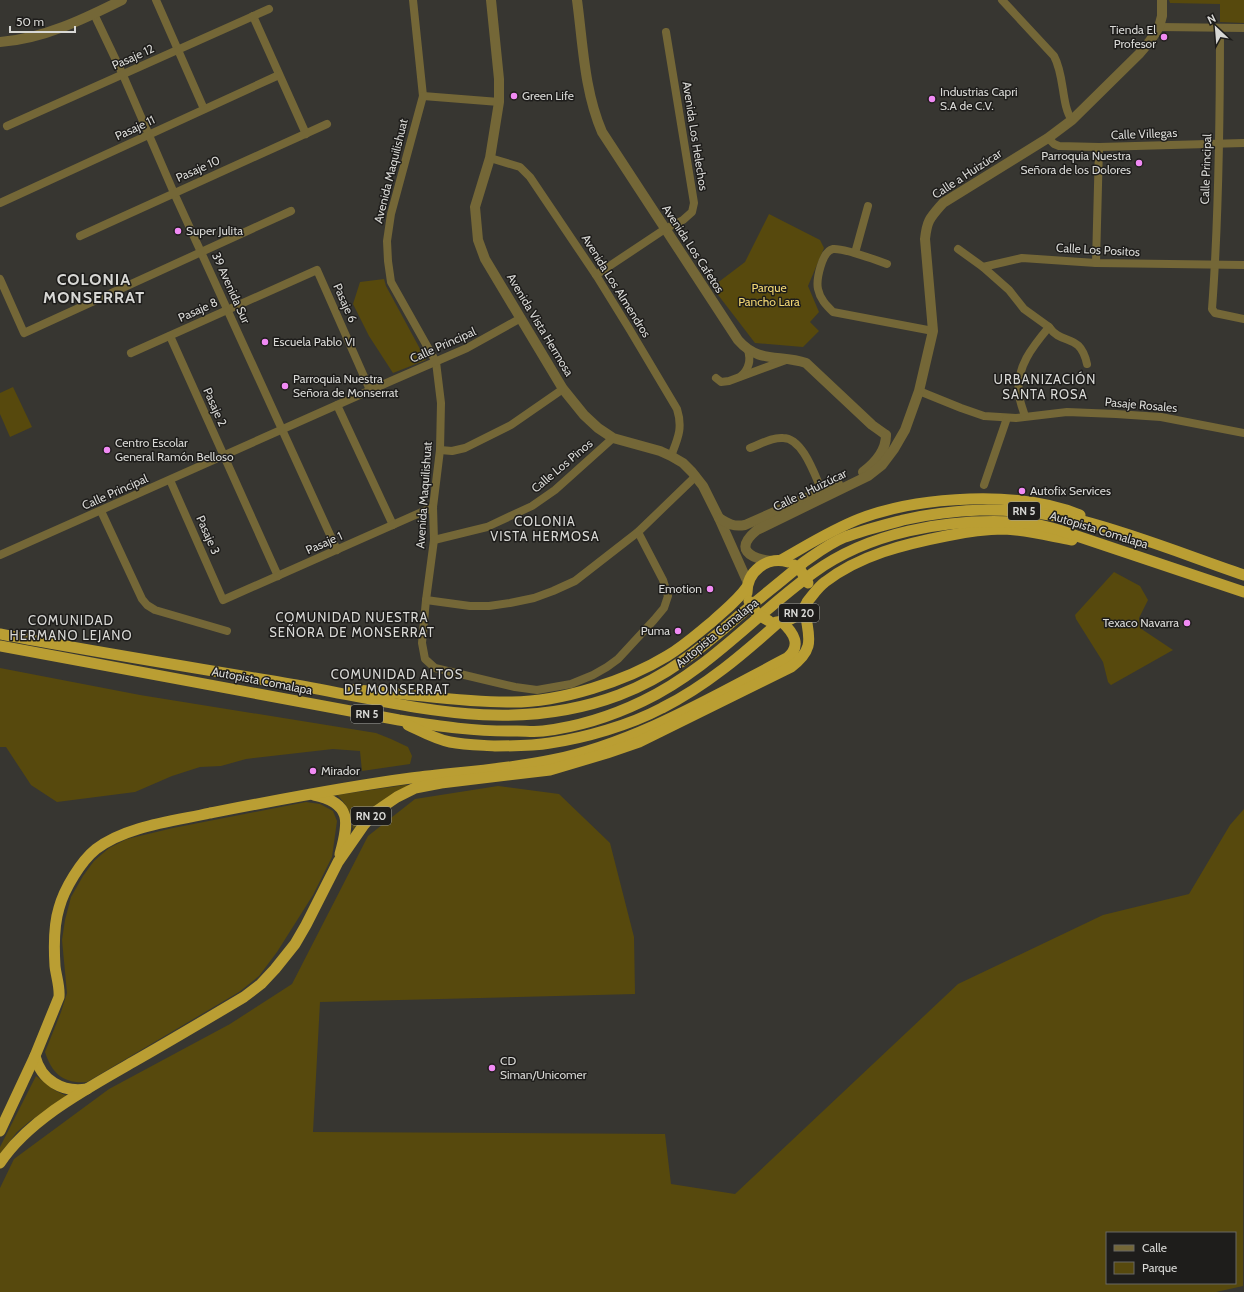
<svg xmlns="http://www.w3.org/2000/svg" width="1244" height="1292" font-family="Cabin,sans-serif">
	<style>
		.green { fill: #57490d; fill-rule: evenodd }
		.lines { fill: none; stroke-linecap: round; stroke-linejoin: round }
		.minor { stroke: #746737; stroke-width: 8 }
		.tertiary { stroke: #746737; stroke-width: 10 }
		.trunk { stroke: #ba9e33; stroke-width: 11 }
		.trunk-bridge { stroke: #ba9e33; stroke-width: 11 }
		.poi-dot { fill: #f18af4; stroke: #1e1d1b; stroke-width: 1.5 }
		.labels { text-anchor: middle; stroke-width: 3; stroke-linejoin: round; paint-order: stroke }
		.shield { fill: #1e1d1b; stroke: #a0a09d; stroke-width: 1 }
		.shield-label { font-size: 11px; font-weight: bold; fill: #d8d8d5 }
		.poi-label { font-size: 12px; fill: #d8d8d5; stroke: #1e1d1b; text-anchor: start }
		.street-label { font-size: 12px; fill: #d8d8d5; stroke: #1e1d1b }
		.park-label { font-size: 12px; fill: #f0d572; stroke: #1e1d1b }
		.neighbourhood-label { font-size: 13px; letter-spacing: 1px; fill: #d8d8d5; stroke: #1e1d1b }
		.district-label { font-size: 16px; font-weight: bold; letter-spacing: 1px; fill: #d8d8d5; stroke: #1e1d1b }
	</style>
	<rect width="100%" height="100%" fill="#373631"/>
	<g class="green">
		<polygon points="1169,0 1244,0 1244,23 1220,22 1220,4 1170,3"/>
		<polygon points="769,214 820,240 824,248 808,286 819,312 810,322 819,331 803,347 755,343 712,287 745,262"/>
		<polygon points="384,279 386,286 426,360 393,373 369,336 353,304 360,282"/>
		<polygon points="13,387 32,427 10,437 0,414 0,393"/>
		<polygon points="1114,572 1140,586 1148,600 1139,618 1140,628 1173,650 1111,685 1108,682 1103,662 1076,619 1075,615"/>
		<polygon points="0,668 140,695 376,733 391,739 408,747 412,756 410,764 362,771 360,751 333,749 246,759 221,766 200,767 172,776 135,792 57,802 31,785 6,747 0,747"/>
		<path d="M405,785H410L377,804L353,829C352,815 347,804 337,795Z"/>
		<path d="M498,786L559,794L610,843L634,937L635,994L320,1002L313,1132L665,1134L671,1184L735,1194L958,984L1103,915L1189,894L1230,825L1244,809L1243,1286L1216,1292H0V1188L14,1159L109,1089L230,1024L292,984L368,836L415,799ZM1107,1233H1235V1283H1107Z"/>
		<path d="M306,802L320,804L333,811L337,821L332,857L313,895L277,952L259,976L239,992L87,1082C64,1084 52,1074 45,1052L61,1012L67,993L62,940L65,920L71,897L83,876L94,861L109,848L127,839L173,828Z"/>
		<polygon points="36,1076 56,1091 67,1096 30,1121 17,1132 0,1154 0,1147"/>
	</g>
	<g class="lines">
		<g class="minor">
			<polyline points="156,0 204,109"/>
			<polyline points="413,0 423,96 391,214 387,241 388,261 391,282 436,362 441,403 440,450 433,507 434,540 426,600 422,643 425,659 435,668 515,687 537,690 571,684 593,675 607,667 618,659 654,620 664,608 668,596 663,580 638,532"/>
			<path d="M1002,0L1054,56C1065,76 1061,105 1072,120"/>
			<polyline points="94,14 123,75 174,193 337,550"/>
			<polyline points="253,16 306,134"/>
			<polyline points="1159,27 1244,28"/>
			<path d="M1220,28C1220,122 1219,216 1212,309L1215,313L1244,319"/>
			<polyline points="423,96 499,102"/>
			<polyline points="7,126 269,9"/>
			<polyline points="1048,138 1054,144 1059,146 1099,147 1244,143"/>
			<path d="M490,158L520,167L530,177L596,275L630,330L677,409C683,428 678,438 671,456"/>
			<polyline points="0,203 279,75"/>
			<polyline points="80,236 327,124"/>
			<polyline points="958,249 983,267 1022,258 1096,263 1244,265"/>
			<polyline points="855,253 868,206"/>
			<polyline points="1096,263 1099,147"/>
			<path d="M887,264C876,260 844,248 833,249C822,251 816,280 818,289C820,299 826,305 833,312L933,331"/>
			<polyline points="983,267 1009,290 1024,309 1049,327"/>
			<polyline points="596,275 665,229 683,220 692,212 694,203 666,32"/>
			<polyline points="0,279 24,333 291,211"/>
			<polyline points="170,336 278,576"/>
			<polyline points="131,353 317,270 370,390"/>
			<path d="M741,376C749,369 751,360 748,350"/>
			<polyline points="716,378 721,382 729,381 786,360"/>
			<polyline points="919,391 961,408 984,416 1016,418 1067,412 1116,414 1161,417 1244,433"/>
			<polyline points="337,405 393,525"/>
			<path d="M1025,416C1023,410 1020,402 1019,395C1015,368 1033,346 1049,327C1062,346 1080,332 1087,364"/>
			<path d="M750,448C761,444 772,437 783,438C803,438 815,476 822,491"/>
			<polyline points="440,450 452,451 465,448 511,425 563,389"/>
			<polyline points="170,480 223,600 433,507"/>
			<polyline points="984,485 1007,418"/>
			<polyline points="101,511 142,599 147,605 155,610 227,631"/>
			<polyline points="434,540 487,527 532,506 555,490 613,438"/>
			<polyline points="0,555 391,381 467,348 521,318"/>
			<polyline points="426,600 470,606 489,606 510,603 534,598 553,591 575,581 638,532 696,476"/>
		</g>
		<g class="tertiary">
			<polyline points="491,0 499,79 499,102 490,158 475,207 478,240 485,259 563,389 584,415 598,428 613,438 660,451 671,456 683,463 692,472 703,486 719,518 748,583"/>
			<path d="M577,0C583,44 584,90 602,132L738,340C759,364 780,354 806,363L872,425L886,435"/>
			<path d="M0,42C43,39 84,19 122,0"/>
			<path d="M863,472C875,463 886,451 886,435"/>
			<path d="M719,518C728,524 734,527 745,525L838,484"/>
			<path d="M771,561C749,558 734,549 757,530L868,476L882,465L894,449L905,430L919,391L933,331L925,239C927,220 930,218 943,203L1048,138L1072,120L1139,54L1150,41L1159,27L1162,16V0"/>
		</g>
		<g class="trunk">
			<path d="M781,560C806,546 831,530 859,519C920,496 1019,490 1080,515"/>
			<path d="M747,593C747,571 767,556 788,562"/>
			<path d="M807,602C813,595 818,587 825,582C860,555 905,544 946,536C965,532 984,529 1004,529C1027,530 1050,536 1072,540"/>
			<path d="M776,622C790,622 801,615 807,603"/>
			<path d="M0,634C94,652 190,667 284,683C399,702 505,738 619,695C667,677 703,647 741,614C761,597 783,580 804,562C817,553 830,543 845,537C864,530 884,525 903,520C957,508 1002,507 1057,516C1065,518 1075,519 1083,521C1137,535 1191,557 1244,575"/>
			<path d="M0,646L399,720C438,726 477,732 517,731C526,731 534,732 543,731C577,727 612,716 643,701C708,670 755,615 813,573C869,532 945,519 1013,522C1029,522 1044,526 1059,530L1244,592"/>
			<path d="M353,690C406,692 459,703 512,702C561,702 626,681 667,656C684,646 698,633 713,621C725,610 738,600 747,587"/>
			<path d="M408,725C421,731 435,739 450,742C465,745 480,745 495,746C513,746 532,746 550,743C585,738 630,725 662,708C706,686 743,654 779,622"/>
			<path d="M314,795C352,803 349,822 340,854"/>
			<path d="M35,1056C41,1080 62,1093 87,1089"/>
			<path d="M0,1131L35,1056L59,997C60,986 56,976 55,966C54,950 54,924 59,908C64,889 81,861 96,849C126,826 174,821 210,813C277,800 343,787 411,778C457,772 505,770 552,760C635,743 712,697 787,658C802,646 794,633 782,622"/>
			<path d="M0,1163C29,1119 88,1088 133,1062C170,1041 207,1019 244,997L261,984L275,969L295,944L306,925L338,862L363,826L375,812L397,797L415,788L441,783L550,770L607,753L639,742L791,667C819,646 806,634 805,606"/>
		</g>
		<g class="trunk-bridge">
			<polyline points="794,565 801,571 808,583"/>
			<polyline points="749,601 757,614 769,621"/>
		</g>
	</g>
	<g class="poi-dot">
		<circle cx="1164" cy="37" r="4"/>
		<circle cx="514" cy="96" r="4"/>
		<circle cx="932" cy="99" r="4"/>
		<circle cx="1139" cy="163" r="4"/>
		<circle cx="178" cy="231" r="4"/>
		<circle cx="265" cy="342" r="4"/>
		<circle cx="285" cy="386" r="4"/>
		<circle cx="107" cy="450" r="4"/>
		<circle cx="1022" cy="491" r="4"/>
		<circle cx="710" cy="589" r="4"/>
		<circle cx="1187" cy="623" r="4"/>
		<circle cx="678" cy="631" r="4"/>
		<circle cx="313" cy="771" r="4"/>
		<circle cx="492" cy="1068" r="4"/>
	</g>
	<g class="labels">
		<g class="shield">
			<rect x="1008" y="502" width="32" height="18" rx="3"/>
			<rect x="779" y="604" width="40" height="18" rx="3"/>
			<rect x="351" y="705" width="32" height="18" rx="3"/>
			<rect x="351" y="807" width="40" height="18" rx="3"/>
		</g>
		<g class="shield-label">
			<text x="1024" y="515">RN 5</text>
			<text x="799" y="617">RN 20</text>
			<text x="367" y="718">RN 5</text>
			<text x="371" y="820">RN 20</text>
		</g>
		<g class="poi-label">
			<text x="1156" y="34" text-anchor="end">Tienda El<tspan x="1156" dy="14">Profesor</tspan></text>
			<text x="940" y="96">Industrias Capri<tspan x="940" dy="14">S.A de C.V.</tspan></text>
			<text x="522" y="100">Green Life</text>
			<text x="1131" y="160" text-anchor="end">Parroquia Nuestra<tspan x="1131" dy="14">Señora de los Dolores</tspan></text>
			<text x="186" y="235">Super Julita</text>
			<text x="273" y="346">Escuela Pablo VI</text>
			<text x="293" y="383">Parroquia Nuestra<tspan x="293" dy="14">Señora de Monserrat</tspan></text>
			<text x="115" y="447">Centro Escolar<tspan x="115" dy="14">General Ramón Belloso</tspan></text>
			<text x="1030" y="495">Autofix Services</text>
			<text x="702" y="593" text-anchor="end">Emotion</text>
			<text x="1179" y="627" text-anchor="end">Texaco Navarra</text>
			<text x="670" y="635" text-anchor="end">Puma</text>
			<text x="321" y="775">Mirador</text>
			<text x="500" y="1065">CD<tspan x="500" dy="14">Siman/Unicomer</tspan></text>
		</g>
		<g class="street-label">
			<text transform="translate(133 57) rotate(-24)" y="4">Pasaje 12</text>
			<text transform="translate(135 128) rotate(-25)" y="4">Pasaje 11</text>
			<text transform="translate(1144 134) rotate(-2)" y="4">Calle Villegas</text>
			<text transform="translate(695 136) rotate(81)" y="4">Avenida Los Helechos</text>
			<text transform="translate(198 169) rotate(-24)" y="4">Pasaje 10</text>
			<text transform="translate(1206 169) rotate(-88)" y="4">Calle Principal</text>
			<text transform="translate(391 171) rotate(-76)" y="4">Avenida Maquilishuat</text>
			<text transform="translate(967 174) rotate(-33)" y="4">Calle a Huizúcar</text>
			<text transform="translate(693 249) rotate(57)" y="4">Avenida Los Cafetos</text>
			<text transform="translate(1098 250) rotate(3)" y="4">Calle Los Positos</text>
			<text transform="translate(616 286) rotate(58)" y="4">Avenida Los Almendros</text>
			<text transform="translate(231 288) rotate(66)" y="4">39 Avenida Sur</text>
			<text transform="translate(345 303) rotate(66)" y="4">Pasaje 6</text>
			<text transform="translate(198 310) rotate(-24)" y="4">Pasaje 8</text>
			<text transform="translate(540 325) rotate(59)" y="4">Avenida Vista Hermosa</text>
			<text transform="translate(443 345) rotate(-24)" y="4">Calle Principal</text>
			<text transform="translate(1141 405) rotate(5)" y="4">Pasaje Rosales</text>
			<text transform="translate(215 407) rotate(66)" y="4">Pasaje 2</text>
			<text transform="translate(562 466) rotate(-40)" y="4">Calle Los Pinos</text>
			<text transform="translate(810 490) rotate(-26)" y="4">Calle a Huizúcar</text>
			<text transform="translate(115 492) rotate(-24)" y="4">Calle Principal</text>
			<text transform="translate(424 495) rotate(-86)" y="4">Avenida Maquilishuat</text>
			<text transform="translate(1099 530) rotate(17)" y="4">Autopista Comalapa</text>
			<text transform="translate(208 535) rotate(66)" y="4">Pasaje 3</text>
			<text transform="translate(324 543) rotate(-24)" y="4">Pasaje 1</text>
			<text transform="translate(717 633) rotate(-39)" y="4">Autopista Comalapa</text>
			<text transform="translate(262 681) rotate(11)" y="4">Autopista Comalapa</text>
		</g>
		<g class="park-label">
			<text x="769" y="292">Parque<tspan x="769" dy="14">Pancho Lara</tspan></text>
		</g>
		<g class="neighbourhood-label">
			<text x="1045" y="384">URBANIZACIÓN<tspan x="1045" dy="15">SANTA ROSA</tspan></text>
			<text x="545" y="526">COLONIA<tspan x="545" dy="15">VISTA HERMOSA</tspan></text>
			<text x="352" y="622">COMUNIDAD NUESTRA<tspan x="352" dy="15">SEÑORA DE MONSERRAT</tspan></text>
			<text x="71" y="625">COMUNIDAD<tspan x="71" dy="15">HERMANO LEJANO</tspan></text>
			<text x="397" y="679">COMUNIDAD ALTOS<tspan x="397" dy="15">DE MONSERRAT</tspan></text>
		</g>
		<g class="district-label">
			<text x="94" y="285">COLONIA<tspan x="94" dy="18">MONSERRAT</tspan></text>
		</g>
	</g>
	<rect x="1106" y="1232" width="130" height="52" fill="#1e1d1b" stroke="#686865"/>
	<rect x="1114" y="1245" width="20" height="6" fill="#746737" stroke="#686865"/>
	<text x="1142" y="1252" font-size="12" fill="#d8d8d5">Calle</text>
	<rect x="1114" y="1262" width="20" height="12" fill="#57490d" stroke="#686865"/>
	<text x="1142" y="1272" font-size="12" fill="#d8d8d5">Parque</text>
	<g transform="translate(1216 28) rotate(334)" stroke="#1e1d1b" stroke-width="3" paint-order="stroke">
	<path d="M0-3L7 15L0 10L-7 15Z" fill="#d8d8d5"/>
	<text y="-6" font-size="11" font-weight="bold" text-anchor="middle" fill="#d8d8d5">N</text>
	</g>
	<path d="M10 26v6h65v-6" fill="none" stroke="#d8d8d5" stroke-width="2"/>
	<text x="16" y="26" font-size="12" fill="#d8d8d5" stroke="#1e1d1b" stroke-width="3" paint-order="stroke">50 m</text>
</svg>
